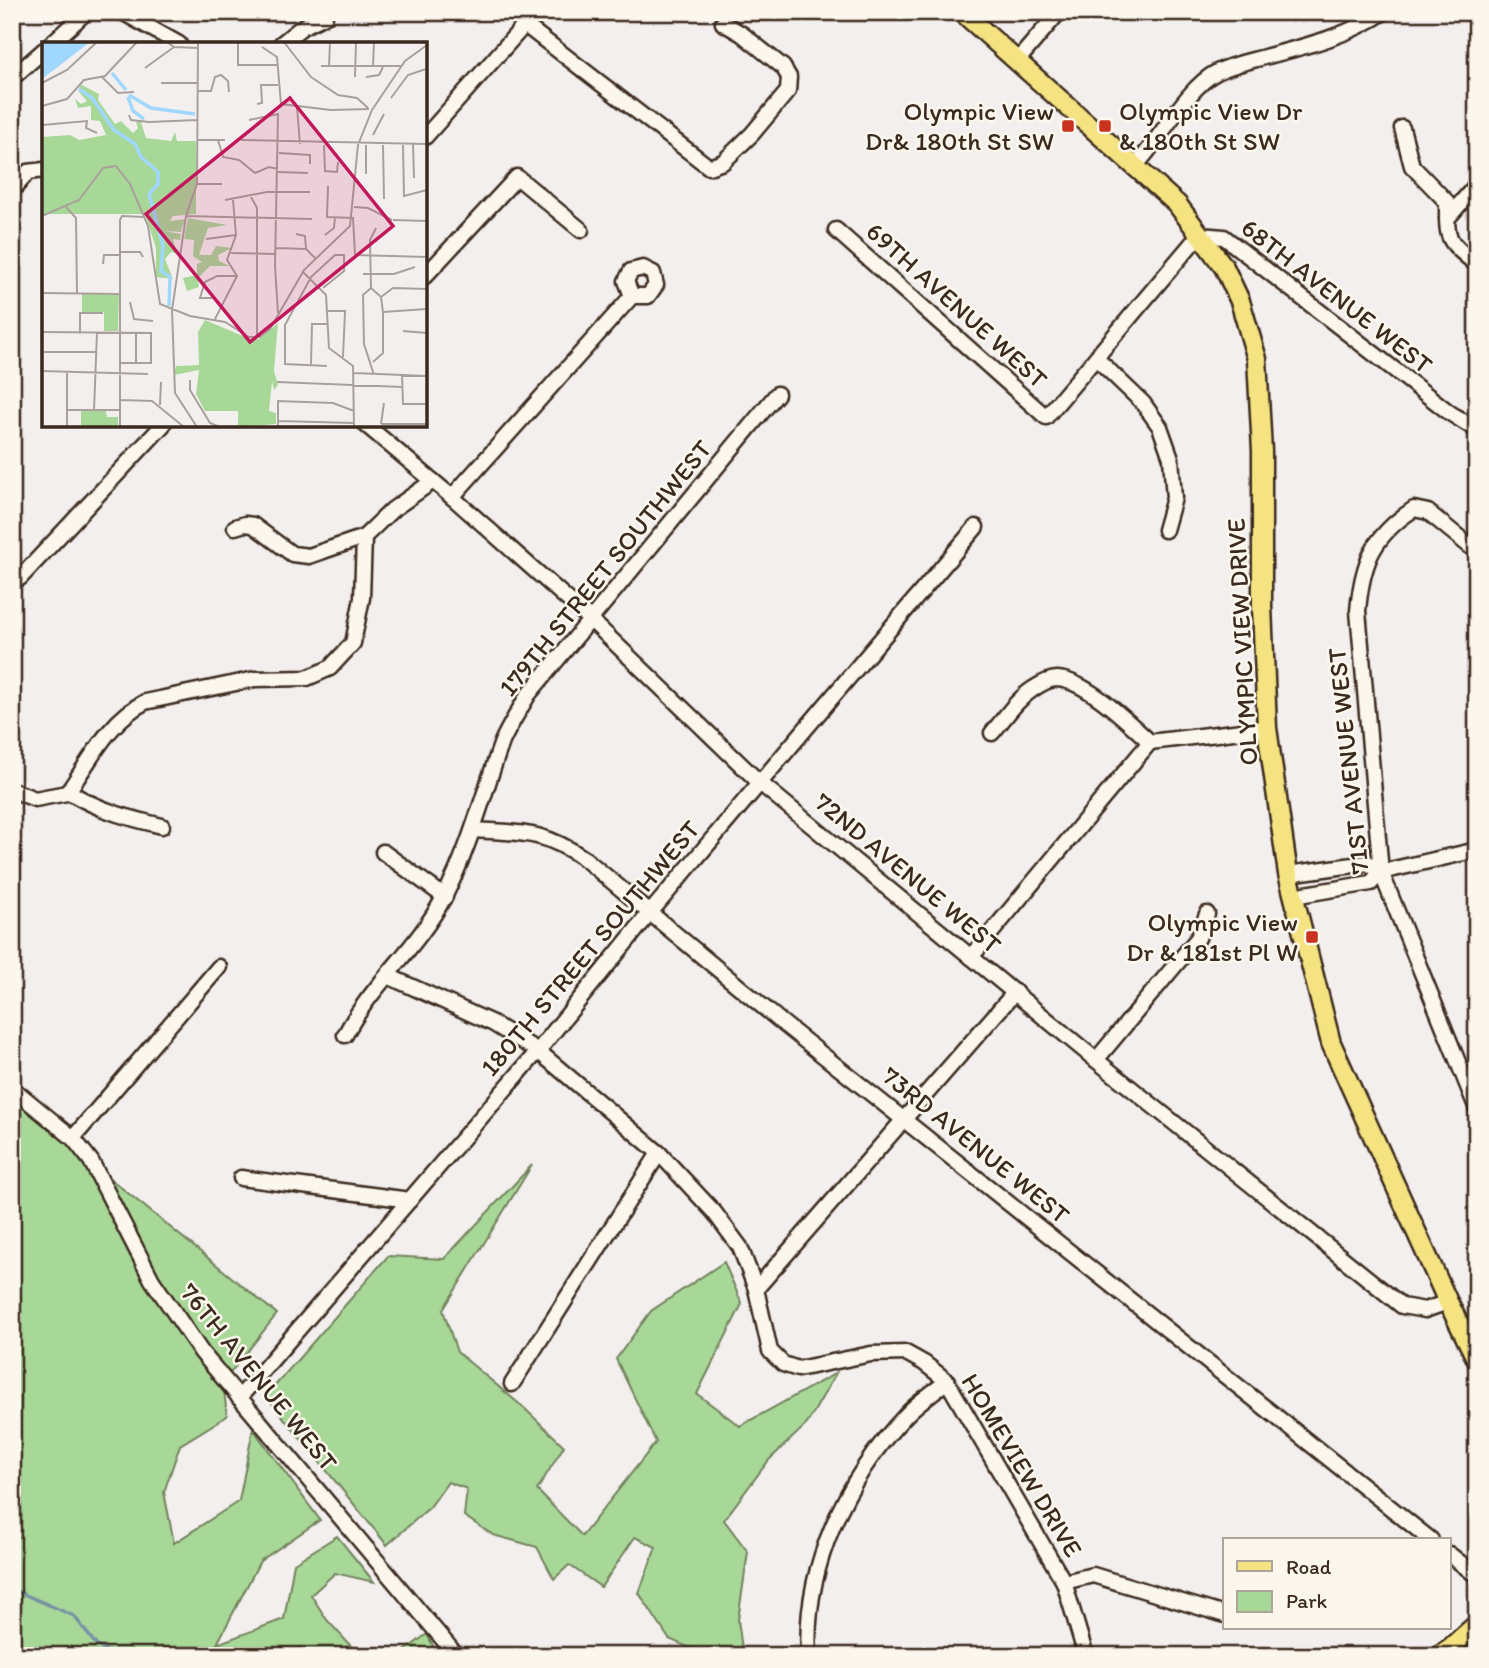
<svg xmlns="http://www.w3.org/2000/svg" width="1489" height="1668" font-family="Itim,sans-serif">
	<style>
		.green { fill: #a8d898; stroke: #72815b; stroke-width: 2 }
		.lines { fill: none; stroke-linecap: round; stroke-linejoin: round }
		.stream { stroke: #7792a5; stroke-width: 3.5 }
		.minor-casing { stroke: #3b2a1e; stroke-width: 19 }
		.major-casing { stroke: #3b2a1e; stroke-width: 23 }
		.minor { stroke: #fbf7ec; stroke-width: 14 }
		.major { stroke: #f5e382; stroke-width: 18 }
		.poi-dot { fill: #c8321e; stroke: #fbf7ec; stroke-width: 2.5 }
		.labels { text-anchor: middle; stroke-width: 5; stroke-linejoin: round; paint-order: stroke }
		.poi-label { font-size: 26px; fill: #3b2a1e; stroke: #fbf7ec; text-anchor: end }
		.street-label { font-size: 26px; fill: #3b2a1e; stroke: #fbf7ec }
		.inset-river { fill: none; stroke: #9fd7ff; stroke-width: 3.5 }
		.inset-road { fill: none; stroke: #a9a09b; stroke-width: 2 }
		.view { fill: #c2185b; fill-opacity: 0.15; stroke: #c2185b; stroke-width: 3.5 }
		.inset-edge { fill: none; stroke: #3b2a1e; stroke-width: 3.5 }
	</style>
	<rect width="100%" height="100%" fill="#f3efef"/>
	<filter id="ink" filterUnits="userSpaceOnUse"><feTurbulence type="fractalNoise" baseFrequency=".0143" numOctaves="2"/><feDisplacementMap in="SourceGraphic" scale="14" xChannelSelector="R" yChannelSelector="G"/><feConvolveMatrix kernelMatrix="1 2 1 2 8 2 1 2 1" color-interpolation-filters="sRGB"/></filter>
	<g filter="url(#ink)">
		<g class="green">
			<polygon points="12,1099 277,1314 223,1382 227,1416 180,1445 164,1492 174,1543 239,1501 253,1429 320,1520 260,1561 217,1644 284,1619 294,1563 337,1536 374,1582 335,1573 311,1595 327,1620 360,1656 12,1656"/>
			<polygon points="532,1165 443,1310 457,1352 523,1407 564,1446 537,1490 582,1536 656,1442 616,1359 651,1311 724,1262 742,1304 697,1394 740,1426 836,1373 807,1424 769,1460 724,1520 748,1552 738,1620 743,1656 709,1656 669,1639 639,1593 656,1547 635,1537 601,1587 569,1565 554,1579 537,1547 493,1535 464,1516 467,1489 448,1482 430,1507 387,1545 266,1396 388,1256 444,1259"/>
			<polygon points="427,1634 438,1656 398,1656"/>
		</g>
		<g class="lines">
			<polyline class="stream" points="12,1589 74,1616 97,1646 116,1656"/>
			<defs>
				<g id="minor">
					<polyline points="122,12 179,44"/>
					<polyline points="525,25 709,167 723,162 752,134 788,91 789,77 783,67 742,34 723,23"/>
					<polyline points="51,44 86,12"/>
					<polyline points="281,44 302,27 325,16"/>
					<polyline points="1018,60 1059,12"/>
					<polyline points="12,78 44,50"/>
					<path d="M1402,128L1412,166L1447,202C1447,242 1446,239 1477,265"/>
					<polyline points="425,137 536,12"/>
					<path d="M1136,165C1160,140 1187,87 1217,72C1233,64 1251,61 1268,56C1307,46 1350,35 1384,12"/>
					<polyline points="12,191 28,172 44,170"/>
					<polyline points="1447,219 1477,184"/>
					<polyline points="836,230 1046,417 1199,235 1224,237 1450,413 1477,430"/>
					<polyline points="425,276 517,177 581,230"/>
					<polyline points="1096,358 1143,403 1160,427 1171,458 1174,498 1165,530"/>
					<polyline points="366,425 452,497 591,620 760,783 1096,1060 1402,1306 1425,1310 1448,1302"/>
					<polyline points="452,497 632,296 648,296 656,285 653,273 643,268 631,271 626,281 632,296"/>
					<polyline points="235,527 245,524 253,525 292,554 309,556 364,537"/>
					<path d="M1477,552L1428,512L1414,509C1372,536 1362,564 1358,611L1381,872L1477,1109"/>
					<polyline points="20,578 163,425"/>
					<path d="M992,733C1005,718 1016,700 1033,689C1039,685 1050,679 1057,679C1086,680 1129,723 1150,742L1267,728"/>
					<path d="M12,790L35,799L67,793C90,761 109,720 145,702L255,679L307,678L330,668L353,643L362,598L364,537L392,510L433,481"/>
					<path d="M68,791C97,810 129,818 162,826"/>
					<path d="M473,830C522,833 543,830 585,859L785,1025L1431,1540"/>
					<polyline points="383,852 445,897"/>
					<polyline points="1288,874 1368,863 1381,872"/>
					<polyline points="1293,896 1371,883 1381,872 1477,850"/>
					<polyline points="971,957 1150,742"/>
					<polyline points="388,976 492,1023 538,1051 659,1153 714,1212 740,1247 756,1289 770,1351 783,1364 798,1369 871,1354 906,1353 924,1363 947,1381 1064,1582 1086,1656"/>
					<path d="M345,1035C371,985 417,949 444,897C470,848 483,794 502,742C509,726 519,711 528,695L777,394"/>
					<polyline points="1096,1060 1198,938 1207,914"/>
					<polyline points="12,1088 73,1138 91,1161 152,1280 202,1353 457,1656"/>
					<polyline points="73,1138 219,967"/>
					<polyline points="241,1178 410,1200"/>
					<polyline points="756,1289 1015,992"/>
					<polyline points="512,1384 659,1153"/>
					<polyline points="239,1398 538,1051 649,914 976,527"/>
					<polyline points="1449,1554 1477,1576"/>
					<polyline points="1064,1582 1093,1575 1225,1615"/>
					<path d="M809,1656C803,1568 846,1478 906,1415C918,1402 934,1392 947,1381"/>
				</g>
				<g id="major">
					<polyline points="962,12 1177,204 1224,267 1240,301 1257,359 1262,451 1262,606 1267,728 1288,874 1331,1043 1448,1302 1477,1360"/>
					<polyline points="1438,1656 1450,1648 1477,1624"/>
				</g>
			</defs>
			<use href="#minor" class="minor-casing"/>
			<use href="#major" class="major-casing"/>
			<use href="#minor" class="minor"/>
			<use href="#major" class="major"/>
		</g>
	</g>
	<g class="poi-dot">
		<rect x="1061" y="119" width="14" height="14" rx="3.5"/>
		<rect x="1098" y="119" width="14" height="14" rx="3.5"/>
		<rect x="1305" y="930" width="14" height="14" rx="3.5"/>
	</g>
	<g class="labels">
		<g class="poi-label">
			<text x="1054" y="120">Olympic View<tspan x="1054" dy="30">Dr&amp; 180th St SW</tspan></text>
			<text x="1119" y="120" text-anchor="start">Olympic View Dr<tspan x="1119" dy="30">&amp; 180th St SW</tspan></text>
			<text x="1298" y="931">Olympic View<tspan x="1298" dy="30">Dr &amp; 181st Pl W</tspan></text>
		</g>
		<g class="street-label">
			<text transform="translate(1337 296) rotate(38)" y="9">68TH AVENUE WEST</text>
			<text transform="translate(957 305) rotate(42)" y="9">69TH AVENUE WEST</text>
			<text transform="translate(605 568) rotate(-51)" y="9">179TH STREET SOUTHWEST</text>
			<text transform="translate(1242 642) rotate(-93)" y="9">OLYMPIC VIEW DRIVE</text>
			<text transform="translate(1348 761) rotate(-96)" y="9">71ST AVENUE WEST</text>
			<text transform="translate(908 873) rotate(40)" y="9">72ND AVENUE WEST</text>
			<text transform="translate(590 948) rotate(-50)" y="9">180TH STREET SOUTHWEST</text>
			<text transform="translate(976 1145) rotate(39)" y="9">73RD AVENUE WEST</text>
			<text transform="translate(259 1377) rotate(51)" y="9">76TH AVENUE WEST</text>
			<text transform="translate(1022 1465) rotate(59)" y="9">HOMEVIEW DRIVE</text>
		</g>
	</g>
	<g transform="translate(42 42)">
		<rect width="385" height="385" fill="#f3efef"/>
		<path d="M38,42L57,52L56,58L73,82L79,79L91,91L96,86L94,80H99L104,96L129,99L133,90L135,99H154V172L131,174L128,179L143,177L139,190L122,189L139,192L138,198L131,197L135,212L129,210L123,217L131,237L114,235V206L103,172H0V95L28,93L37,98L64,93L58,79L49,78V64L36,66L33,57L39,62L45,59L37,50ZM146,176L185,183L166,186L157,213H169L174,204L190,206L176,213L177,219L188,224H168L156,236L157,245L145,249L141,236L155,233V222L160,220L151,214L152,198L142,197ZM40,252H77L76,289H62V270H40ZM163,278L208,297H217L236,281L232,329L236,343L232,348L230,339L227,369L234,371V382L196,385V369H163L154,352L157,328L132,333L134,324L157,323L156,290ZM39,369H64L65,375H76V385H39Z" fill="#a8d898"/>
		<path d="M0,0H48L0,37Z" fill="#9fd7ff"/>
		<path class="inset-river" d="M70,31L84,48M37,47L50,56L72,88L93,102L99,115L116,130V142L107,152L121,204L119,229L128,235L127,264M87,53L109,66L153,72M86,55L91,69L102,77"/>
		<path class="inset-road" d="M125,0L132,5L156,6M196,0V23H236M242,0L269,35L296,53L315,56L326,66M220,5L235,15L239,62L289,68L327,67M279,24H359M287,24L288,0M331,24L332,0M103,26L132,5M60,35L76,51L92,50M313,35L314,0M324,35L337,33L341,25M0,41L25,28L55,0M119,41H155M155,49H169L173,35L179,33L186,39L187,50M349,56L366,33L384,27M215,62L220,61L219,43H236M0,64L25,57L42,38L63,34L95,0M255,65L258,102M87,73L89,78L107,80L155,78M207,78L236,72L233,224L236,271M0,83L45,79L44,86L55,91M331,93L342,72M155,98H183M176,98L181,115L197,118L213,131L227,125L236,127M199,98L385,102M371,102L372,136M282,103L283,129L295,130L296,120M341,103L342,157M361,103L362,154L385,148M237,111L268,113V122M236,130L266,131M324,132V103M155,142H180M286,144L285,175L311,176L313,213L385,215M209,155L215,166V296M183,158L225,150H268M24,165L34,176L35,251M312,165L326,166L350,178M0,174L37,158L61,126L74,124L88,142L106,184L118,262L148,274L183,280L207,295H218L228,287L262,228L308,184L316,103L330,68L363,19L385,3M144,174L270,177M351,178L385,179M254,192L263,194L264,207L273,216M283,193L292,186L293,175M164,197L194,193M233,206L264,207M78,210H98L101,215M189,211L233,212M61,222L62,213H78M261,230L284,253L287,306L311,324L312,385M321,232H352L373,225M281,246L302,229V213H293L269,235L243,283V322L285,324M329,246L339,255L341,270V311L331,320M0,251L78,252M339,255L351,246L385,247M170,256H158L163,240L175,234H195M88,260L92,277L111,279M286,269H303L301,315M341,270L385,267M173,277L195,234L185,218L194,193L191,158M361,289L385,291M0,290L109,291V321H78M38,290V271H61M94,291V321M0,310H55M269,323L270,282H286M0,329L106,332M25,329V385M312,331L385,334M332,333L322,302L321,253L329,246L328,198L334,186M360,333L361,362H385M148,338V348L168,381L178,385M235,340L361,345M78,358L110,359L142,385M118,363L119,340M26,368H78M52,368L55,290M236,379L312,381M339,382H385M339,382L342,361M78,385V178L80,174L102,175M155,385L133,351L130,268L144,174L155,142L156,0M236,385V359L291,361L312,369"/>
		<path class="view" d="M248,56L351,184L208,300L104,172Z"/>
		<rect width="385" height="385" class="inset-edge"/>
	</g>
	<rect width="1489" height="1668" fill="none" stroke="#fbf7ec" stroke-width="42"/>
	<rect x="21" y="21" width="1447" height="1626" fill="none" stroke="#3b2a1e" stroke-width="2.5" filter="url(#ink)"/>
	<rect x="1223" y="1538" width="228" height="91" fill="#fbf7ec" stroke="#aea59a" stroke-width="2"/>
	<rect x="1237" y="1561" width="35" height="10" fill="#f5e382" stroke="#aea59a" stroke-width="2"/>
	<text x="1286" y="1574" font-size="21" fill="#3b2a1e">Road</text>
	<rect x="1237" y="1591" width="35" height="21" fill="#a8d898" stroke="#aea59a" stroke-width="2"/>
	<text x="1286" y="1608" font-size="21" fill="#3b2a1e">Park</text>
</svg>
